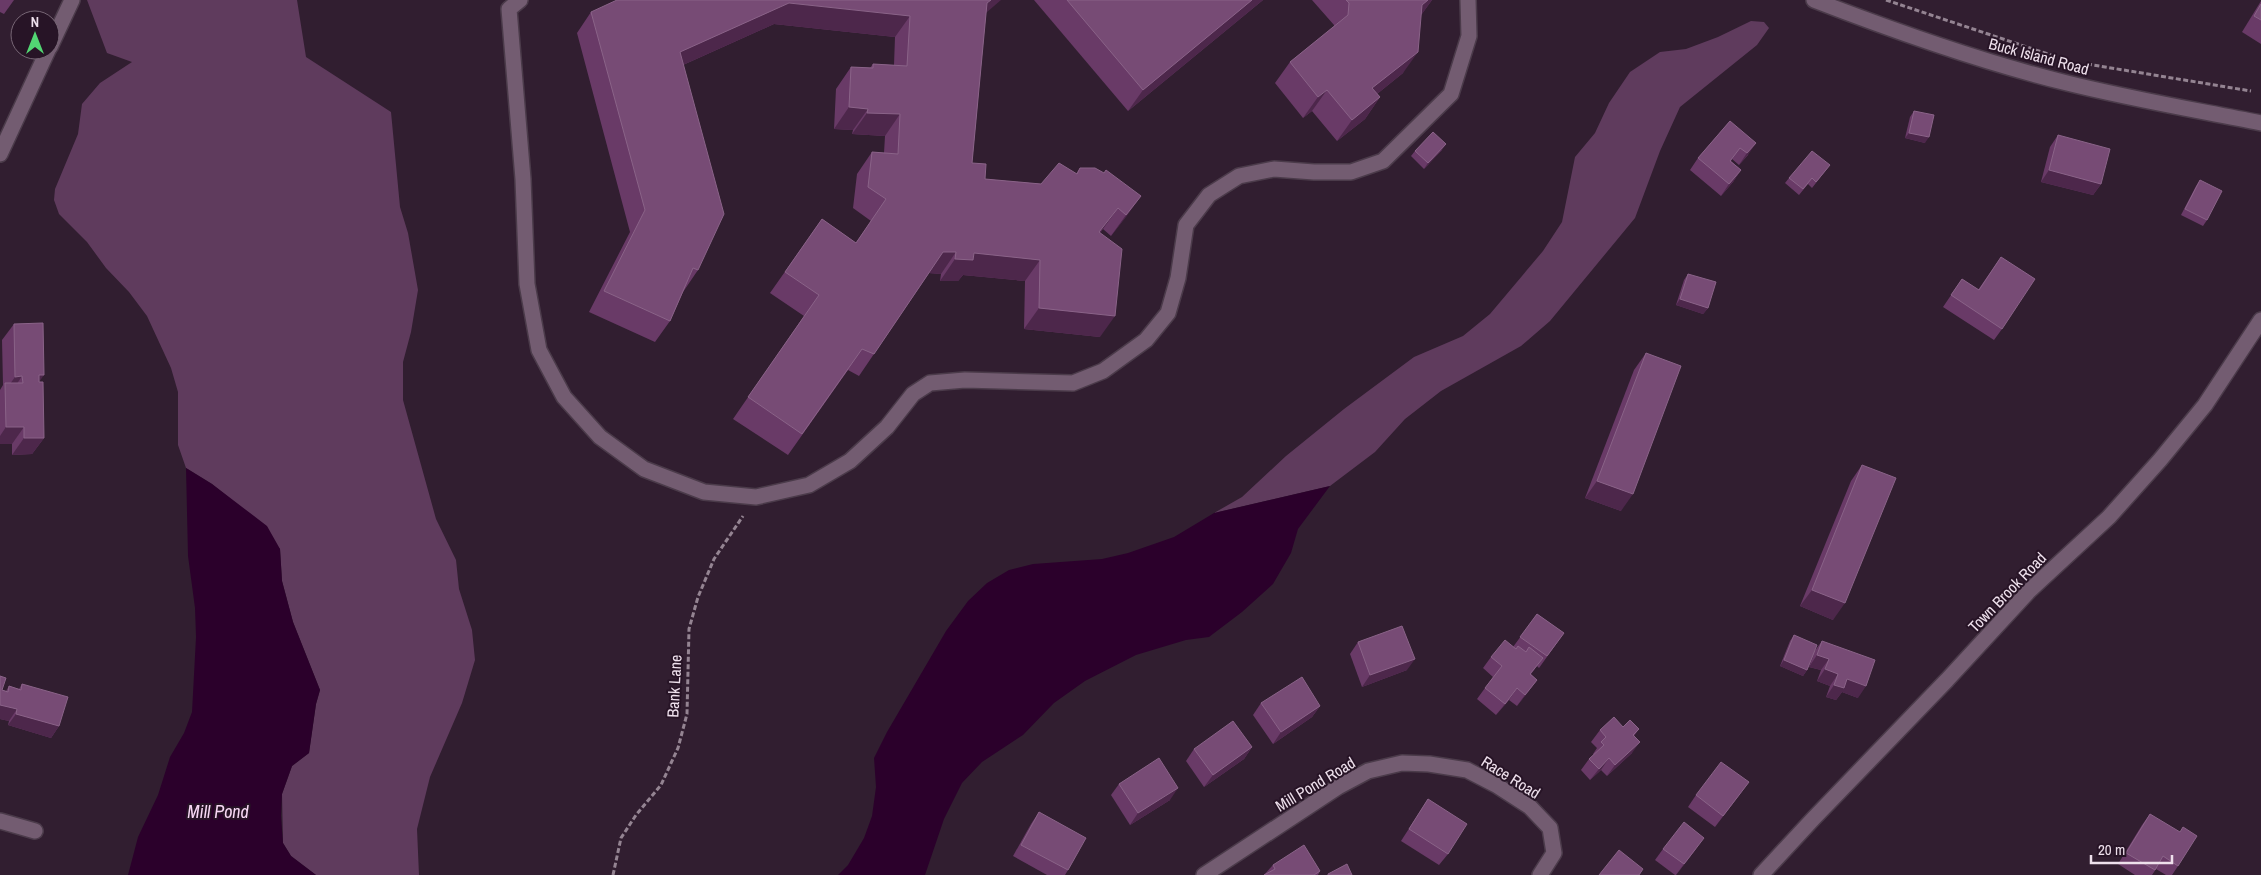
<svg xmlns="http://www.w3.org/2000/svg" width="2261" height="875" font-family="'Archivo Narrow',sans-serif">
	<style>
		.green { fill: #5f3b5d }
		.water { fill: #2b002b }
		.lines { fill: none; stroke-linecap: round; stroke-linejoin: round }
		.service-casing { stroke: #4b3b4a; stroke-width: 18 }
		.minor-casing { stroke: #4b3b4a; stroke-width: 18 }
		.secondary-casing { stroke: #4b3b4a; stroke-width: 18 }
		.path { stroke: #948492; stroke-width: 3; stroke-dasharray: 5 2.5; stroke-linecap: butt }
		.service { stroke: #735c71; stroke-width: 15 }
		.minor { stroke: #735c71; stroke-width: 15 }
		.secondary { stroke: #735c71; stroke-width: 15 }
		.wall { fill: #693a67 }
		.shaded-wall { fill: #4d274b }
		.building { fill: #774b75; stroke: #8a6388 }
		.labels { text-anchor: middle; stroke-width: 4; stroke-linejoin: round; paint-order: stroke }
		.street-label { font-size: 16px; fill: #eee0ec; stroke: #271426 }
		.water-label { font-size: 18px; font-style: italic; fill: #f8d8f5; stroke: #271426 }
	</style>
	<rect width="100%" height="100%" fill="#311e30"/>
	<g class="green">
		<polygon points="87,0 297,0 306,57 391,112 400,207 408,233 418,290 411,332 403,362 403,400 436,519 456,560 459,589 472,630 475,660 462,703 430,777 417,829 419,875 316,875 291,856 283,843 282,794 292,766 309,753 316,704 320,690 293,622 282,581 280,549 238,505 212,484 186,468 178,445 178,392 171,368 147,316 129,292 106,268 87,242 59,214 54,200 55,189 78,134 82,104 100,83 132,62 107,53"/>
		<polygon points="1751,21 1764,22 1769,28 1757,45 1680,107 1660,151 1635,218 1550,321 1521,346 1441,391 1405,419 1375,452 1330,486 1214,513 1242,497 1286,456 1344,409 1414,357 1463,336 1490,314 1543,251 1562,222 1575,157 1595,133 1609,103 1630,72 1660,52 1686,49 1718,37"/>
	</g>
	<g class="water">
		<polygon points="186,468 212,484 267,526 280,549 282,581 293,622 320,690 316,704 309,753 292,766 282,794 281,816 283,843 291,856 316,875 128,875 138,837 158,795 170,757 184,733 192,712 196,637 195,608 188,556"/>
		<polygon points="1330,486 1298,529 1291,553 1273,584 1242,612 1209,637 1186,640 1136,655 1085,681 1054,703 1023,735 982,762 962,783 944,819 925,875 838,875 848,865 864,838 872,816 876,787 874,758 887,732 946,631 968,601 987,583 1009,570 1033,564 1102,559 1128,553 1174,537 1214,513"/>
	</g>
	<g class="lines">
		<defs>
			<polyline id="service" points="520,0 509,9 523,179 527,284 539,350 564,397 600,437 644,469 704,492 756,497 809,485 850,461 887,427 913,394 930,383 965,380 1073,383 1103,371 1146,340 1168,313 1178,278 1186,225 1209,195 1239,176 1274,169 1314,172 1351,172 1383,161 1451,94 1469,36 1468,0"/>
			<g id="minor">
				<polyline points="50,47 72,0"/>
				<polyline points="0,154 48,50"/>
				<polyline points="0,821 35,831"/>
				<polyline points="1204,875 1338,787 1368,771 1402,763 1429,764 1467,770 1496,785 1530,807 1550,828 1554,853 1540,875"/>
			</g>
			<g id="secondary">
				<path d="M1814,0C1897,32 1981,62 2067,83C2131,99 2196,110 2261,123"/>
				<polyline points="1761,875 1813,819 1947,680 2029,591 2109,517 2160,460 2205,405 2261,320"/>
			</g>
		</defs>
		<use href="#service" class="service-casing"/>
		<use href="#minor" class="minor-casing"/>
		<use href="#secondary" class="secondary-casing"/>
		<g class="path">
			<polyline points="1886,0 2051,55"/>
			<polyline points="2087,64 2251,91"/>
			<polyline points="613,875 621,838 636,815 661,785 678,748 687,714 689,629 698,597 714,559 743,516"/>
		</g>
		<use href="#service" class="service"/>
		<use href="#minor" class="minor"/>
		<use href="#secondary" class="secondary"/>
	</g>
	<g class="wall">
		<polygon points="0,0 14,0 4,14 0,12"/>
		<polygon points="1034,0 1263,0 1128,111"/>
		<polygon points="1312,0 1432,0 1421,15 1403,73 1377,94 1380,97 1365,119 1337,141 1312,111 1303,118 1275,83 1290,62 1334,27 1334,25"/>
		<polygon points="2261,1 2261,44 2242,32"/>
		<polygon points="591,12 986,13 972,163 985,179 1041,184 1076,174 1080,168 1141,196 1111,236 1103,229 1100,233 1100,337 1024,329 1025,281 963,275 958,281 940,281 941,274 929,273 859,376 848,370 788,455 733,419 804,316 770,293 822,219 856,243 871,221 853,208 857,174 872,152 884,153 885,136 852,134 853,130 834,129 836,89 851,67 870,68 873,64 894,65 895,37 774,24 683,65 698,270 683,292 670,321 655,342 589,312 630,232 577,33"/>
		<polygon points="1914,111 1925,143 1905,138 1910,117"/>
		<polygon points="1730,121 1748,155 1739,165 1732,159 1731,161 1741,170 1733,182 1721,196 1690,170 1698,158"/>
		<polygon points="2058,135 2101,184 2093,195 2041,182 2050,147"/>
		<polygon points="1442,150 1424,169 1411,156 1415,151"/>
		<polygon points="1830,165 1812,188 1808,184 1799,195 1785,183 1789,178"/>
		<polygon points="2200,180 2207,220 2203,226 2181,215 2196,186"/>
		<polygon points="2001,257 2002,329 1994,340 1943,307 1962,279 1978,290"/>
		<polygon points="1688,274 1708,308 1703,314 1676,305 1684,280"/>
		<polygon points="14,324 39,382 44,438 32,454 12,455 12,444 0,444 0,390 3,385 2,340"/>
		<polygon points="1646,353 1621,511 1585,498 1634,370"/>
		<polygon points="1862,465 1833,620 1800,606 1851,481"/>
		<polygon points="1537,614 1564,633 1539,668 1537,666 1531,674 1537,680 1517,706 1509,700 1496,715 1477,699 1493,677 1483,668 1491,657 1513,647"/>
		<polygon points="1794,635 1814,652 1822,641 1858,698 1842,692 1836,700 1826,697 1830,686 1817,681 1821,670 1809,667 1814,654 1807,670 1803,676 1780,666 1790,641"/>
		<polygon points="1358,642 1407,670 1362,687 1350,654"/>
		<polygon points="0,676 2,690 6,691 9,686 19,689 22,684 59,726 51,738 8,725 9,721 0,719"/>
		<polygon points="1261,703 1320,706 1312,717 1273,744 1253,715"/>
		<polygon points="1623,727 1639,729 1634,736 1632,753 1607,776 1601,770 1590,780 1581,770 1589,759 1594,755 1593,754 1597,748 1591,742 1600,730"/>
		<polygon points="1252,747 1244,759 1204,787 1186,761 1194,749"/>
		<polygon points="1749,782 1715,827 1688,807 1696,795"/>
		<polygon points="1119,784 1170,800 1130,825 1111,795"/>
		<polygon points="1428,799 1448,854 1439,865 1401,841"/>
		<polygon points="1039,812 1068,870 1065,875 1047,875 1013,856 1031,824"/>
		<polygon points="2150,814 2178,866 2172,875 2166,875 2156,869 2152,875 2135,875 2118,864 2142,825"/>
		<polygon points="1663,849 1696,849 1676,875 1675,875 1655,860"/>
		<polygon points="1273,865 1320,871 1318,875 1264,875"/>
	</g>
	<g class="shaded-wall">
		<polygon points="991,0 1001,0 972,25 987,3"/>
		<polygon points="1252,0 1263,0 1128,111 1143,90"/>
		<polygon points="1428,0 1432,0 1422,14 1422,5"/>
		<polygon points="789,3 910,16 895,37 774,24 665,73 680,52"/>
		<polygon points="1418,52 1403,73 1357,110 1372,88"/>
		<polygon points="1327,90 1312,111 1303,118 1318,97"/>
		<polygon points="1380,97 1365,119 1337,141 1352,120"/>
		<polygon points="849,107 868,109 853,130 834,129"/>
		<polygon points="867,113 900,114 885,136 852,134"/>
		<polygon points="1909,133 1929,137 1925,143 1905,138"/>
		<polygon points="1756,143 1748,155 1739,165 1747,153"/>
		<polygon points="1446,144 1442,150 1424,169 1428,163"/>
		<polygon points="1741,170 1733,182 1721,196 1729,184"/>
		<polygon points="2049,170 2101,184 2093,195 2041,182"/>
		<polygon points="1141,196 1126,217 1111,236 1126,215"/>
		<polygon points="1118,208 1103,229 1084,253 1099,232"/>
		<polygon points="943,252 956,252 941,274 928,273"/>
		<polygon points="974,253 1040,260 1025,281 963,275 958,281 940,281 955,259"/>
		<polygon points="1680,299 1708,308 1703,314 1676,305"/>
		<polygon points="1039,308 1115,316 1100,337 1024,329"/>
		<polygon points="39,375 44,375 32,392"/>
		<polygon points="22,376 11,393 5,391 15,377"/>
		<polygon points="6,427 24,427 12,444 0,444 0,436"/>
		<polygon points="24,438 44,438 32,454 12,455"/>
		<polygon points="1597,481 1633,494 1621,511 1585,498"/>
		<polygon points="1812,590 1845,603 1833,620 1800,606"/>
		<polygon points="1817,655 1829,659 1821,670 1809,667"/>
		<polygon points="1415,659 1407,670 1362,687 1370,675"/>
		<polygon points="1784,660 1807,670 1803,676 1780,666"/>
		<polygon points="1825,669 1838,674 1830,686 1817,681"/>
		<polygon points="1847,679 1866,686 1858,698 1842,692 1836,700 1826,697 1834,685"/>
		<polygon points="1537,680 1529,691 1517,706 1525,695"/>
		<polygon points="1517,688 1509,700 1496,715 1505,704"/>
		<polygon points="0,705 17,709 9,721 0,719"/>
		<polygon points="1320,706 1312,717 1273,744 1281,732"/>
		<polygon points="16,714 59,726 51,738 8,725"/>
		<polygon points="1640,742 1632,753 1607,776 1615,765"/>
		<polygon points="1252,747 1244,759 1204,787 1213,775"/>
		<polygon points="1609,758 1601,770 1590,780 1599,769"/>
		<polygon points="1178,788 1170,800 1130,825 1138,813"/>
		<polygon points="1704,838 1696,849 1676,875 1684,864"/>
	</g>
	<g class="building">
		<polygon points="617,0 991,0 987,3 972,163 986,164 985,179 1041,184 1059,163 1077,174 1080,168 1095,168 1104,173 1106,170 1141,196 1126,215 1118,208 1099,232 1122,249 1115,316 1039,308 1040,260 974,253 973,260 955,259 956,252 943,252 874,354 862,349 802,434 748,397 819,295 785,272 822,219 856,243 886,199 868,187 872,152 898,154 900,114 867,113 868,109 849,107 851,67 873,68 873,64 907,66 910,16 789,3 680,52 724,214 698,270 693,268 670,321 604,291 645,210 591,12"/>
		<polygon points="1067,0 1252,0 1143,90"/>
		<polygon points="1346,0 1428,0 1422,5 1418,52 1372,88 1380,97 1352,120 1327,90 1318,97 1290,62 1348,15 1349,3"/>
		<polygon points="2261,4 2261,20 2254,16"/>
		<polygon points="1914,111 1934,115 1929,137 1909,133"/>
		<polygon points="1730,121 1756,143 1747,153 1740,148 1730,161 1741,170 1729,184 1698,158"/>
		<polygon points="1433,132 1446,144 1428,163 1415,151"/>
		<polygon points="2058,135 2110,149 2101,184 2049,170"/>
		<polygon points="1812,151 1830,165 1816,182 1812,178 1803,189 1789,178"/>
		<polygon points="2200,180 2222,191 2207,220 2185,209"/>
		<polygon points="2001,257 2035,279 2002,329 1951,295 1962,279 1979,290"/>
		<polygon points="1688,274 1716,282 1708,308 1680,299"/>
		<polygon points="43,323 44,375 39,375 39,382 43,382 44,438 24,438 24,427 6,427 5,383 23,383 22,376 15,377 14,324"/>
		<polygon points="1646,353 1681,366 1633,494 1597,481"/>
		<polygon points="1862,465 1896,478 1845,603 1812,590"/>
		<polygon points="1537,614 1564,633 1547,656 1520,637"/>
		<polygon points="1402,626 1415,659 1370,675 1358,642"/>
		<polygon points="1794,635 1817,645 1807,670 1784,660"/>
		<polygon points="1505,640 1516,649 1518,646 1526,652 1529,647 1543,658 1530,674 1537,680 1525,695 1517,688 1505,704 1485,688 1502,666 1491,657"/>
		<polygon points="1822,641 1875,660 1866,686 1847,679 1844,688 1834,685 1838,674 1825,669 1829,659 1817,655"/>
		<polygon points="0,676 6,678 2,690 8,692 9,686 21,690 22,684 68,697 59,726 16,714 17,709 0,705"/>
		<polygon points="1302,677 1320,706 1281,732 1261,703"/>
		<polygon points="1614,717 1623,727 1630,720 1639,729 1633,735 1640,742 1615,765 1609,758 1599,769 1589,759 1604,745 1601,742 1606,737 1600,730"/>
		<polygon points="1233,721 1252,747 1213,775 1194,749"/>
		<polygon points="1159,758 1178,788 1138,813 1119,784"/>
		<polygon points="1721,762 1749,782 1723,816 1696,795"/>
		<polygon points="1428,799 1467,824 1448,854 1409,829"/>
		<polygon points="1039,812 1086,838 1068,870 1021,845"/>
		<polygon points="2150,814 2180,832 2183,827 2197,836 2178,866 2163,856 2155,870 2126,853"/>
		<polygon points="1684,822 1704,838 1684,864 1663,849"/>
		<polygon points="1304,845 1320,871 1314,875 1264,875 1275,869 1273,865"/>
		<polygon points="1619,850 1643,869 1639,875 1599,875"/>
		<polygon points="1347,864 1352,875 1328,875 1328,874"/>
	</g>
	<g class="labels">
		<g class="street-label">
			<text transform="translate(2039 56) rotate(15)" y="6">Buck Island Road</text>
			<text transform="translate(2007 592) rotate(-46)" y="6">Town Brook Road</text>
			<text transform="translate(674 686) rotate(-87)" y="6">Bank Lane</text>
			<text transform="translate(1511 777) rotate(32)" y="6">Race Road</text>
			<text transform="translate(1315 784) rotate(-31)" y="6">Mill Pond Road</text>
		</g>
		<g class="water-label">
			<text x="218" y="818">Mill Pond</text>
		</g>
	</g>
	<g transform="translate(35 35)"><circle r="24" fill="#271426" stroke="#776675"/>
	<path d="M0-4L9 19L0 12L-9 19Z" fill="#52d673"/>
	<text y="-8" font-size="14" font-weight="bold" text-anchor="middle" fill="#eee0ec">N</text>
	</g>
	<path d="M2091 855v8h81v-8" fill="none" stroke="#eee0ec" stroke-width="2.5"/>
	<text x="2098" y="855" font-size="15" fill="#eee0ec" stroke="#271426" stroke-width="4" paint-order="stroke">20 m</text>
</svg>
